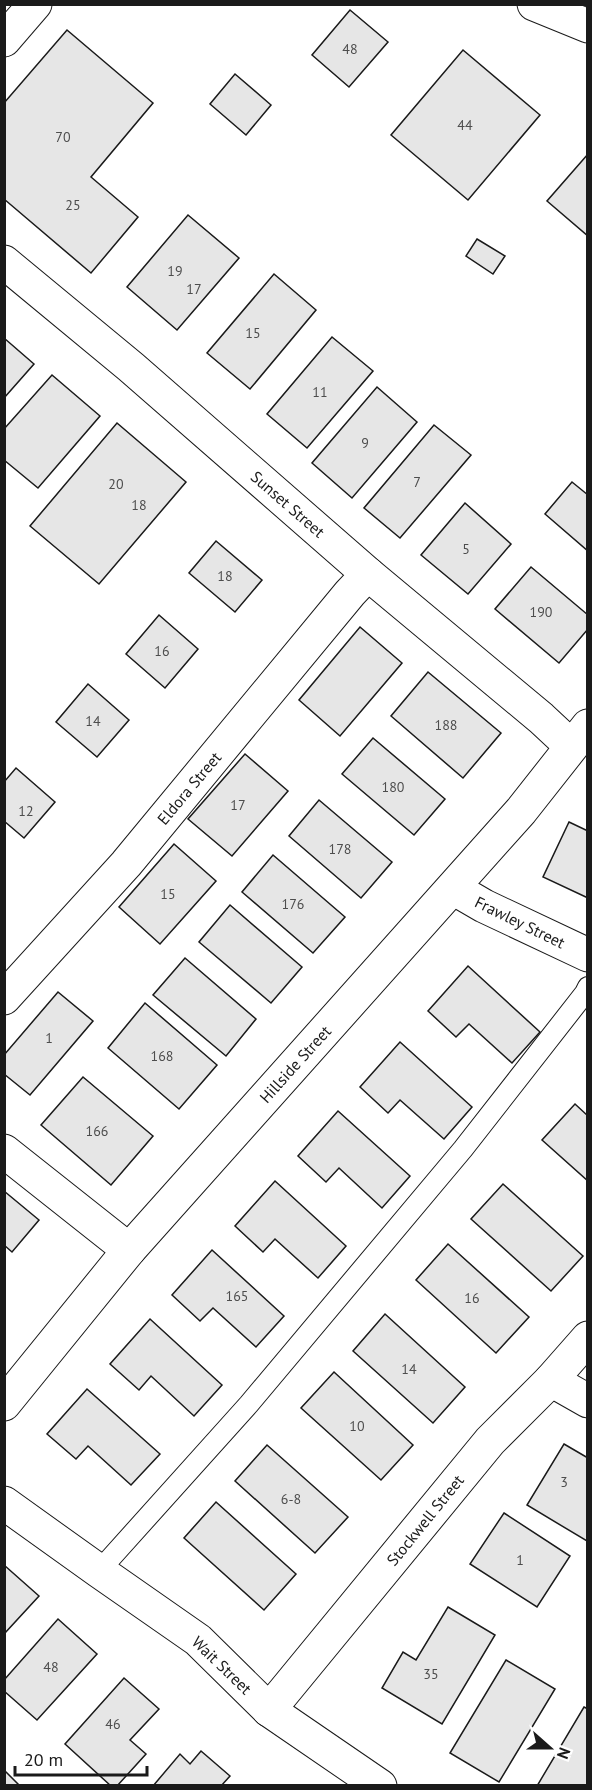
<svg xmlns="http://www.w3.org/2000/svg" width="592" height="1790" font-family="'PT Sans',sans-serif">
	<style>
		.building { fill: #e6e6e6; stroke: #1a1a1a; stroke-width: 1.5 }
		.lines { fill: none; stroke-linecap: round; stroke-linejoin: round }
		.service-casing { stroke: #1a1a1a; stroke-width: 22 }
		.minor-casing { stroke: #1a1a1a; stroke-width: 35 }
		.tertiary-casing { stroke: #1a1a1a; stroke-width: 35 }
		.service { stroke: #fff; stroke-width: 20 }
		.minor { stroke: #fff; stroke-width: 33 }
		.tertiary { stroke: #fff; stroke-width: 33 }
		.labels { text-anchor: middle; stroke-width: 4.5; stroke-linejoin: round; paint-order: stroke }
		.number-label { font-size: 14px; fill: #4d4d4d }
		.street-label { font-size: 16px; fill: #1a1a1a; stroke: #fff }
	</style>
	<rect width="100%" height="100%" fill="#fff"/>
	<g class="building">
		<polygon points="350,10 388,42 349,87 312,55"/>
		<polygon points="67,30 153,103 91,177 138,217 91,273 4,199 4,103"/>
		<polygon points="463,50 540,115 468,200 391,135"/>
		<polygon points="235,74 271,105 246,135 210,104"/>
		<polygon points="588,154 588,236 547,201"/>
		<polygon points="188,215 239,258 177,330 127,287"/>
		<polygon points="477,239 505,256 493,274 466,256"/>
		<polygon points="274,274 316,310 250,389 207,353"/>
		<polygon points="332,337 373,371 307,448 267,414"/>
		<polygon points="4,338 34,364 4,398"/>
		<polygon points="52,375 100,416 38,488 4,460 4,429"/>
		<polygon points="377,387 417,422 352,498 312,463"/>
		<polygon points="117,423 186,482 99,584 30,526"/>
		<polygon points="434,425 471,455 400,538 364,508"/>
		<polygon points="572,482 588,495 588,551 545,514"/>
		<polygon points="465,503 511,544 468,594 421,555"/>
		<polygon points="216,541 262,580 235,612 189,573"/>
		<polygon points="531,567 588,615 588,629 559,663 495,609"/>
		<polygon points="159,615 198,649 165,688 126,654"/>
		<polygon points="360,627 402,663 340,736 299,700"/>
		<polygon points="428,672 501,733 463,778 391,716"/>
		<polygon points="88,684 129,720 97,757 56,722"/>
		<polygon points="373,738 445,799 414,835 342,774"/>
		<polygon points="245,754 288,791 232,856 188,819"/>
		<polygon points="16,768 55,802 24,838 4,821 4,782"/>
		<polygon points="319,800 392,862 361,898 289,836"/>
		<polygon points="569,822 588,831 588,898 543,877"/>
		<polygon points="174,844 216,881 160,944 119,907"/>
		<polygon points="273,855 345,917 313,953 242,892"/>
		<polygon points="230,905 302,967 271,1003 199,942"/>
		<polygon points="185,958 256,1019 226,1056 153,995"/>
		<polygon points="468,966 540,1032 512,1063 469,1024 456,1037 428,1011"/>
		<polygon points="58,992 93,1021 30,1095 4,1074 4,1055"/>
		<polygon points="145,1003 217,1065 179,1109 108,1048"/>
		<polygon points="400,1042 472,1107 444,1139 400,1100 388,1113 360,1087"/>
		<polygon points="83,1077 153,1136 111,1185 41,1125"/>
		<polygon points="575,1104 588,1116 588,1181 542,1140"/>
		<polygon points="338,1111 410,1176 382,1208 339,1168 326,1182 298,1156"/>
		<polygon points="275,1181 346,1246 318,1278 275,1239 263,1252 235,1226"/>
		<polygon points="503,1184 583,1256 551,1291 471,1219"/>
		<polygon points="4,1191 39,1220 12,1252 4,1245"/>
		<polygon points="448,1244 529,1317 496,1353 416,1280"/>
		<polygon points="212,1250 284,1316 256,1347 213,1308 200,1321 172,1295"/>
		<polygon points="385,1314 465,1387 433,1423 353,1351"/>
		<polygon points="150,1319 222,1385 194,1416 151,1376 139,1390 110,1364"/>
		<polygon points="334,1372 413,1445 381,1480 301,1408"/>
		<polygon points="87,1389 160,1454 131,1485 88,1446 76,1459 47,1434"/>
		<polygon points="564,1444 588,1458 587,1541 527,1505"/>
		<polygon points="267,1445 348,1517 315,1553 235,1481"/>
		<polygon points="216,1502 296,1574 264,1610 184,1538"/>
		<polygon points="504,1513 570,1556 537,1607 470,1564"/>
		<polygon points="4,1565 39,1596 4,1634"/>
		<polygon points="448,1607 495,1635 442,1724 382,1688 403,1652 416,1660"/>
		<polygon points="58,1619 97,1654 37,1720 4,1691 4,1680"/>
		<polygon points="506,1660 555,1689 499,1782 450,1753"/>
		<polygon points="124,1678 159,1709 130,1740 146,1754 117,1786 111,1786 65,1744"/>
		<polygon points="584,1707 588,1709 588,1786 537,1786"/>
		<polygon points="201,1751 230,1776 221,1786 153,1786 180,1754 190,1764"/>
		<polygon points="4,1770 20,1786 4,1786"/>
	</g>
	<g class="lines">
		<defs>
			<polyline id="service" points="99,1571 249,1404 463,1149 585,993 588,987"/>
			<g id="minor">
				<polyline points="4,262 131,367 368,574 541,718 571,746"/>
				<polyline points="453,888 484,906 588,955"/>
				<polyline points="4,998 126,864 350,593 368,574"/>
				<polyline points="4,1151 129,1250"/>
				<polyline points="551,1380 588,1401"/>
				<polyline points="4,1404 129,1250 521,811 588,726"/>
				<polyline points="4,1503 99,1571 198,1640 269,1710 380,1786"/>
				<polyline points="269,1710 490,1441 551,1380 588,1338"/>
			</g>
			<g id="tertiary">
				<polyline points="534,4 588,26"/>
				<polyline points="4,40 35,4"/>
			</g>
		</defs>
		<use href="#service" class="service-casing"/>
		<use href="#minor" class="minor-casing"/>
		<use href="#tertiary" class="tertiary-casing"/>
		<use href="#service" class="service"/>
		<use href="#minor" class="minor"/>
		<use href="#tertiary" class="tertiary"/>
	</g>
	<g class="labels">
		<g class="number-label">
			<text x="350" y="54">48</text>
			<text x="465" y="130">44</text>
			<text x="63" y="142">70</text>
			<text x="73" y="210">25</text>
			<text x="175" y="276">19</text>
			<text x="194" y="294">17</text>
			<text x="253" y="338">15</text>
			<text x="320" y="397">11</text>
			<text x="365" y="448">9</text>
			<text x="417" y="487">7</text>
			<text x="116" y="489">20</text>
			<text x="139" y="510">18</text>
			<text x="466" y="554">5</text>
			<text x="225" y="581">18</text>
			<text x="541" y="617">190</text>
			<text x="162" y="656">16</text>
			<text x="93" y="726">14</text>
			<text x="446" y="730">188</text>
			<text x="393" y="792">180</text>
			<text x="238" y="810">17</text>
			<text x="26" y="816">12</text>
			<text x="340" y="854">178</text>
			<text x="168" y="899">15</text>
			<text x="293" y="909">176</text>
			<text x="49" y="1043">1</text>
			<text x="162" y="1061">168</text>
			<text x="97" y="1136">166</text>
			<text x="237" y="1301">165</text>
			<text x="472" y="1303">16</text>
			<text x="409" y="1374">14</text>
			<text x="357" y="1431">10</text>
			<text x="564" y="1487">3</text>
			<text x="291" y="1504">6-8</text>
			<text x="520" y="1565">1</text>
			<text x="51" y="1672">48</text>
			<text x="431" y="1679">35</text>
			<text x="113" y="1729">46</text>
		</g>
		<g class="street-label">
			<text transform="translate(288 504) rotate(41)" y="6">Sunset Street</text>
			<text transform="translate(189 788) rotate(-50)" y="6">Eldora Street</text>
			<text transform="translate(520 922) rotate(26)" y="6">Frawley Street</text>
			<text transform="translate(295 1064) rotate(-48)" y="6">Hillside Street</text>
			<text transform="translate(425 1520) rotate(-51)" y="6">Stockwell Street</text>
			<text transform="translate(222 1665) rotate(44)" y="6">Wait Street</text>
		</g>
	</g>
	<rect width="592" height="1790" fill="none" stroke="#1a1a1a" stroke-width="12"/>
	<g transform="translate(550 1748) rotate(111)" stroke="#ffffff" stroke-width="4.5" paint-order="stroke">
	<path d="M0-4.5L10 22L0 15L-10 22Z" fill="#1a1a1a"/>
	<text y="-9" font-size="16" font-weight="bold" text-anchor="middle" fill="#1a1a1a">N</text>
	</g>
	<path d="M15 1766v9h132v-9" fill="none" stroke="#1a1a1a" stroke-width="3"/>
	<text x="24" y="1766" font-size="18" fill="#1a1a1a" stroke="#ffffff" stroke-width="4.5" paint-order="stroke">20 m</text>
</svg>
